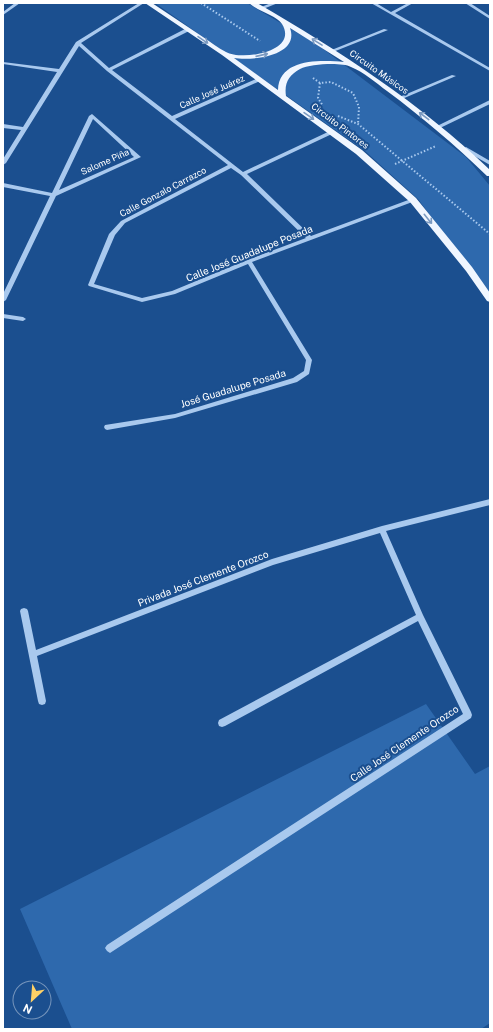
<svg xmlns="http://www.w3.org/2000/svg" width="493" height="1032" font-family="'Public Sans',sans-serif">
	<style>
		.green { fill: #2e69ad }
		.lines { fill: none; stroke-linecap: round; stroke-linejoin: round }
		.path { stroke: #a9c9ee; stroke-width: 2; stroke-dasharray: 1.5 2; stroke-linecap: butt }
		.minor { fill: #a9c9ee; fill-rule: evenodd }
		.major { fill: #f0f6ff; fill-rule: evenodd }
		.oneway { stroke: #7b9ac1 }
		.labels { text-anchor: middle; stroke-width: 4; stroke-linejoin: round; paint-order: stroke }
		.far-street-label { font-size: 9px; fill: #fff; stroke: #1b4f8f }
		.street-label { font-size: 10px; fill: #fff; stroke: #1b4f8f }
	</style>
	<rect width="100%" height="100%" fill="#1b4f8f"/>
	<g class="green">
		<polygon points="155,3 247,3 318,45 466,157 490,186 490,297 418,199 365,151"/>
		<polygon points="426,704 475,774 490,766 490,1023 481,1029 72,1029 20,909"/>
	</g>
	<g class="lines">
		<g class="path">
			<polyline points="201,3 260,41"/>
			<polyline points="313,78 320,83 331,82 353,93 359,107 358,124"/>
			<polyline points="320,83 318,98 323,106"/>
			<polyline points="338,116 358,124 490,234"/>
			<polyline points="395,164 436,146"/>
		</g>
		<g class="minor">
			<polygon points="15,3 20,3 3,15 3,12"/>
			<path d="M139,3H144L81,43L109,68L185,29H189V31L112,70L172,116L256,79H260V81L175,119L243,172L330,131H334V133L247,174L311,236L411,199L413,198L416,200L415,201L252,262L312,360L309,374L297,382L175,418L107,430L105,429L104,427L105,425L175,414L293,378L304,371L306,360L248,264L175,294L142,302L89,286L88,285L109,234L121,221L228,165L107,71L79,46L6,163L3,165V159L21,130L3,128V124L23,127L57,72L3,64V62L59,69L76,42ZM231,168L241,175L306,238L247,260L172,291L142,298L94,284L115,235L125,223Z"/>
			<polygon points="271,3 278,3 263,9 259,8"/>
			<polygon points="371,3 376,3 391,12 408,3 413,3 395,13 490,68 490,71"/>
			<polygon points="465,3 470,3 490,16 490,19"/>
			<polygon points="384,29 388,30 333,52 329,51"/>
			<polygon points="452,75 456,76 402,99 397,98"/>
			<polygon points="490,100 490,104 440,128 436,128 435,127"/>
			<path d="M92,114L141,157L56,196L6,300L3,302V294L50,196L3,187V183L52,193L89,116ZM93,119L134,157L59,190Z"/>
			<polygon points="466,147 490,161 490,165 464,150 463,149"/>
			<polygon points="3,314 23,317 26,319 23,321 3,318"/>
			<polygon points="490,499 490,505 386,531 423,615 471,712 472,715 471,718 113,951 110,953 107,951 105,948 107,945 463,714 418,621 225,726 222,727 219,726 218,723 219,720 416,615 380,533 273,565 37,656 46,701 45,704 42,705 39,704 38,701 20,611 21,609 24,608 27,609 28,611 36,650 272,559 382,526"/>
		</g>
		<path class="major" d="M145,3H152C169,14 186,26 203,37C211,42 218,48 226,52C242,61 299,52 282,24C277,16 257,11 249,3H257C340,51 420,103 490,170V176H487C455,145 422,117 387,91C376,83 364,72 351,67C341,62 311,64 300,69C289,75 284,83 286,96L362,150L416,198L472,267L490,293V302L487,301L466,271L410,202L356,154L222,55ZM290,28L344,62C321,60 279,58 278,90L234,58C252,61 300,56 290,28Z"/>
	</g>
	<defs><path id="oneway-shaft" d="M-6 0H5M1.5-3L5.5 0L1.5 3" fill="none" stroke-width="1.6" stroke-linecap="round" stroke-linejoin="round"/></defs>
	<g class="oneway">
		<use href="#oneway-shaft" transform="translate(203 40) rotate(34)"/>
		<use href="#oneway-shaft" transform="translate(317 42) rotate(-148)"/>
		<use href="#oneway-shaft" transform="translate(262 55) rotate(-13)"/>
		<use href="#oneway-shaft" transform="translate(309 116) rotate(35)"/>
		<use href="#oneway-shaft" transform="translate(424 116) rotate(-143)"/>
		<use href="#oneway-shaft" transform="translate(428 219) rotate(51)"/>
	</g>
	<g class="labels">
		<g class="far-street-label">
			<text transform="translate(379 72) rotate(35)" y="3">Circuito Músicos</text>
			<text transform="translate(212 92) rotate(-24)" y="3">Calle José Juárez</text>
			<text transform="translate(340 126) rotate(37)" y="3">Circuito Pintores</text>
			<text transform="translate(105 162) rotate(-24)" y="3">Salome Piña</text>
			<text transform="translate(163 192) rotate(-28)" y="3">Calle Gonzalo Carrazco</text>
		</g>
		<g class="street-label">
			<text transform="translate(249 253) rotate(-22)" y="4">Calle José Guadalupe Posada</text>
			<text transform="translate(233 388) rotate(-17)" y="4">José Guadalupe Posada</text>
			<text transform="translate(203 578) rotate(-21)" y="4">Privada José Clemente Orozco</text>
			<text transform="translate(404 743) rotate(-34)" y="4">Calle José Clemente Orozco</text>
		</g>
	</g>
	<rect width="493" height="1032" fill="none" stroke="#ffffff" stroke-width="8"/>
	<g transform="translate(32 1000) rotate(206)"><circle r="19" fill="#1b4f8f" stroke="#7695bc"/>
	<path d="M0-3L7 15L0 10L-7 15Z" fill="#ffd166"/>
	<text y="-6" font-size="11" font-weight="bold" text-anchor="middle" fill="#ffffff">N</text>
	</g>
</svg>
